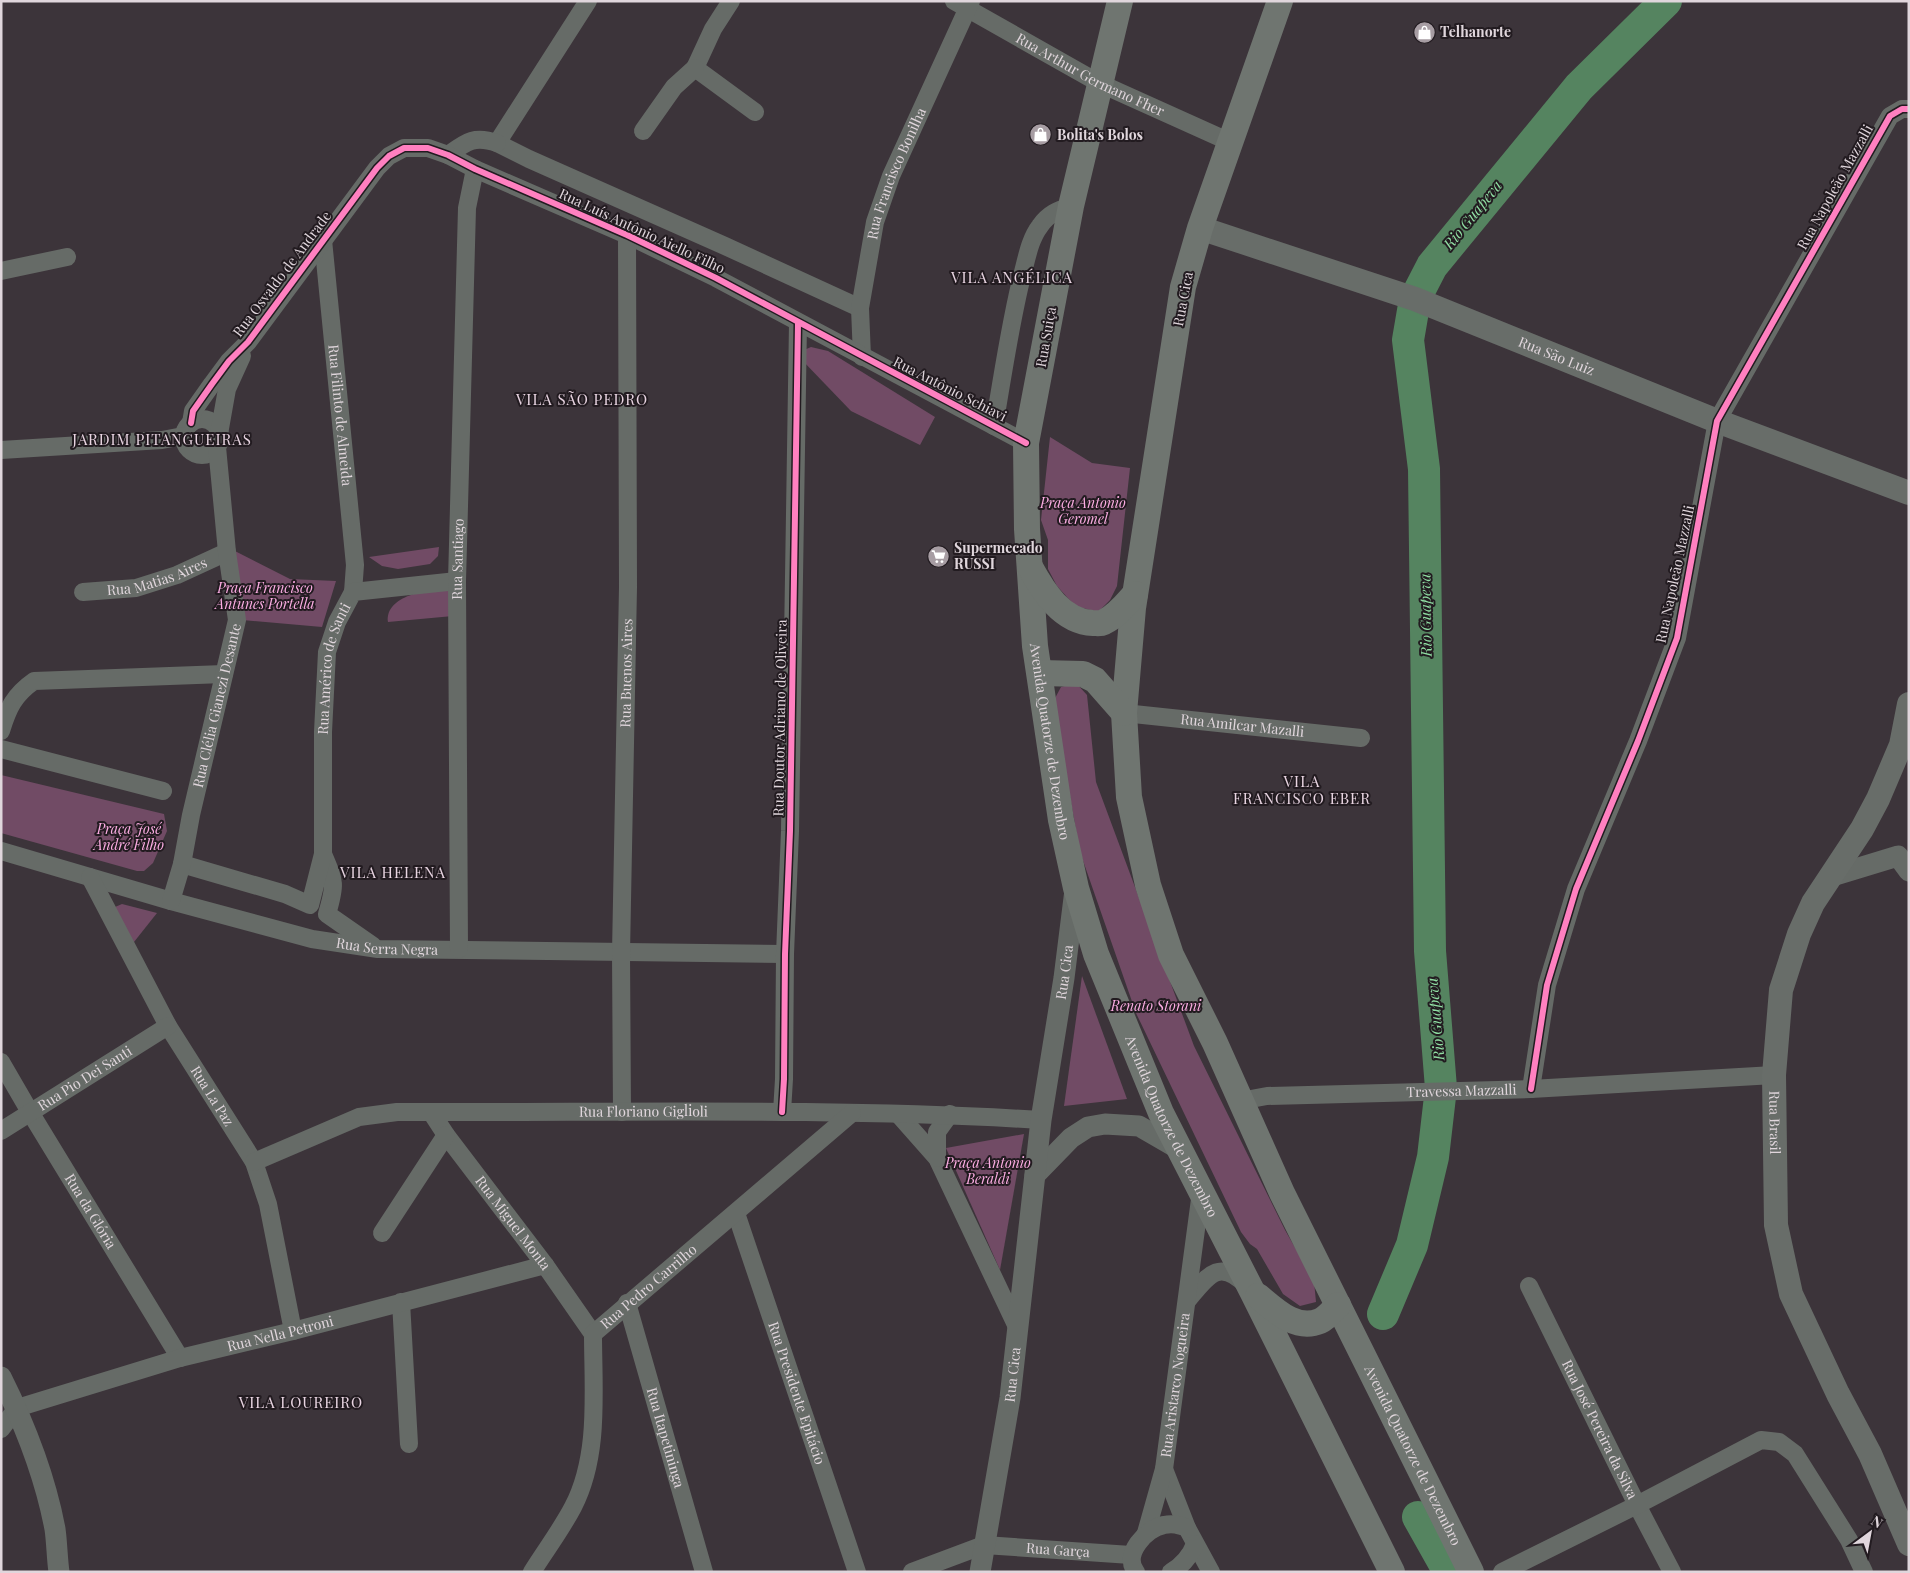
<svg xmlns="http://www.w3.org/2000/svg" width="1910" height="1573" font-family="'Playfair Display',serif">
	<style>
		.green { fill: #714b65 }
		.lines { fill: none; stroke-linecap: round; stroke-linejoin: round }
		.river { stroke: #558460; stroke-width: 32 }
		.minor { stroke: #666b67; stroke-width: 18 }
		.tertiary { stroke: #666b67; stroke-width: 21 }
		.secondary { stroke: #686d69; stroke-width: 24 }
		.primary { stroke: #6f7570; stroke-width: 26 }
		.cycleway-casing { stroke: #221b20; stroke-width: 9 }
		.cycleway { stroke: #ff80c0; stroke-width: 6 }
		.labels { text-anchor: middle; stroke-width: 4; stroke-linejoin: round; paint-order: stroke }
		.poi-label { font-size: 14px; font-weight: bold; fill: #e0d6dc; stroke: #221b20; text-anchor: start }
		.street-label { font-size: 14px; fill: #e0d6dc; stroke: #221b20 }
		.park-label { font-size: 14px; font-style: italic; fill: #fcade3; stroke: #221b20 }
		.water-label { font-size: 15px; font-style: italic; fill: #90dea3; stroke: #221b20 }
		.neighbourhood-label { font-size: 15px; letter-spacing: 1px; fill: #e9d5e2; stroke: #221b20 }
	</style>
	<rect width="100%" height="100%" fill="#3c343a"/>
	<g class="green">
		<polygon points="811,347 828,351 935,417 920,445 851,411 801,359 804,350"/>
		<polygon points="1050,437 1092,463 1130,468 1117,586 1110,600 1098,612 1075,606 1057,586 1048,569 1048,540 1041,520"/>
		<polygon points="439,547 438,556 430,564 398,569 382,566 369,557"/>
		<polygon points="231,549 290,579 336,581 322,627 242,620"/>
		<path d="M448,586L453,616L388,622C385,595 429,590 448,586Z"/>
		<polygon points="1076,683 1087,695 1096,782 1194,1046 1285,1230 1314,1281 1316,1302 1300,1306 1283,1294 1257,1249 1250,1244 1241,1232 1136,1013 1080,852 1053,702 1061,687"/>
		<polygon points="1,775 164,814 167,831 153,863 144,871 137,871 1,833"/>
		<polygon points="122,904 157,913 130,947 115,907"/>
		<polygon points="1082,976 1127,1099 1064,1106"/>
		<polygon points="1024,1134 1000,1270 946,1148"/>
	</g>
	<g class="lines">
		<g class="river">
			<polyline points="1383,1314 1412,1245 1433,1157 1441,1088 1430,951 1424,469 1408,340 1415,299 1432,266 1579,87 1666,1"/>
			<polyline points="1418,1517 1449,1572"/>
		</g>
		<g class="minor">
			<polyline points="588,1 497,143 529,159 725,246 860,308"/>
			<polyline points="731,1 713,29 695,68 755,112"/>
			<path id="s1" d="M954,1L1099,83L1230,142"/>
			<polyline points="643,131 674,87 695,68"/>
			<path d="M448,155C466,142 474,135 497,143"/>
			<path id="s2" d="M323,240L355,565L353,592"/>
			<polyline points="1,271 67,257"/>
			<path id="s3" d="M862,357L860,308L875,222L891,176L971,1"/>
			<circle cx="202" cy="437" r="18"/>
			<polyline points="191,423 193,411 212,384 229,361 248,342 377,168 389,156 404,148 428,148 448,155 475,169 627,235 716,278 1026,443"/>
			<path d="M994,426C1003,375 1010,323 1023,272C1027,257 1030,239 1040,226C1048,214 1058,210 1071,206"/>
			<polyline points="219,434 227,389 242,356"/>
			<polyline points="1,450 162,440 183,436"/>
			<path id="s4" d="M83,592L136,588L177,575L227,552"/>
			<path id="s5" d="M1124,713L1361,738"/>
			<path d="M1,731C8,708 14,695 34,681L224,674"/>
			<polyline points="1,749 163,791"/>
			<path id="s6" d="M1,851L171,901L312,939L378,949L785,954"/>
			<path d="M323,854C335,882 336,884 327,914L373,946"/>
			<path id="s7" d="M182,864L285,894L310,905L323,854V732L327,652L337,622L353,592L457,581"/>
			<path id="s8" d="M90,877L168,1026L254,1162L268,1204L293,1331"/>
			<path id="s9" d="M171,901L182,864L191,815L237,620L227,552L217,447"/>
			<path id="s10" d="M459,949L457,581L467,208L475,169"/>
			<path id="s11" d="M1,1062L30,1112L180,1358"/>
			<polyline points="1531,1089 1547,985 1576,889 1638,741 1677,638 1717,421 1890,116 1902,109 1909,109"/>
			<path id="s12" d="M1240,1101L1267,1096L1531,1089L1774,1075"/>
			<path id="s13" d="M431,1112L446,1135L545,1265L593,1334"/>
			<path id="s14" d="M622,1112L621,953L628,587L627,235"/>
			<polyline points="782,1112 784,1079 785,954 790,831 798,323"/>
			<polyline points="899,1115 937,1158 1017,1327"/>
			<path id="s15" d="M1,1131L168,1026"/>
			<polyline points="937,1158 937,1132 950,1114"/>
			<path id="s16" d="M254,1162L359,1117L397,1112C611,1113 826,1107 1041,1120"/>
			<path id="s17" d="M736,1213L857,1572"/>
			<polyline points="382,1233 446,1135"/>
			<path id="s18" d="M1529,1286L1637,1505L1672,1572"/>
			<path d="M1187,1301C1207,1277 1218,1257 1246,1285"/>
			<polyline points="401,1302 409,1444"/>
			<path id="s19" d="M627,1303L704,1572"/>
			<path id="s20" d="M1,1429L17,1408L180,1358L293,1331L545,1265"/>
			<polyline points="1164,1469 1187,1528"/>
			<path id="s21" d="M1146,1533L1164,1469L1201,1192"/>
			<path id="s22" d="M532,1572C545,1551 561,1530 573,1507C600,1455 593,1391 593,1334L852,1113"/>
			<path id="s23" d="M912,1572L984,1545L1131,1555"/>
			<path d="M1136,1572C1122,1555 1146,1528 1164,1525C1173,1523 1179,1525 1187,1528L1211,1572"/>
			<path d="M1171,1572C1183,1565 1190,1557 1195,1544"/>
			<polyline points="1502,1572 1637,1505 1761,1440 1779,1442 1795,1454 1849,1540 1864,1572"/>
		</g>
		<g class="tertiary">
			<polyline points="1829,877 1898,856 1909,871"/>
			<polyline points="1035,1175 1071,1138 1088,1127 1105,1124 1139,1126 1177,1148"/>
			<path d="M1,1377C25,1425 45,1476 55,1529C57,1543 57,1558 59,1572"/>
			<path id="s24" d="M980,1572L1010,1398L1041,1120L1064,978L1075,890"/>
		</g>
		<g class="secondary">
			<path id="s25" d="M1200,228L1415,299L1717,421L1909,493"/>
			<path id="s26" d="M1909,704L1901,745L1878,799L1862,829L1813,903L1799,934L1781,990L1774,1075L1776,1225L1791,1294L1838,1394L1870,1454L1909,1544"/>
		</g>
		<g class="primary">
			<path id="s27" d="M1120,1L1071,206L1026,443L1027,529L1035,646L1061,820L1076,888L1096,954L1161,1113L1252,1291L1392,1572"/>
			<path id="s28" d="M1280,1L1200,228L1183,287L1133,608L1124,713L1129,797L1148,885L1171,955L1215,1043L1282,1193L1471,1572"/>
			<path d="M1030,567C1043,591 1062,622 1093,623C1097,623 1100,624 1104,622C1117,616 1126,604 1135,594"/>
			<polyline points="1040,673 1083,674 1095,680 1124,713"/>
			<path d="M1258,1296C1276,1311 1296,1331 1320,1321C1327,1318 1333,1310 1338,1305"/>
		</g>
		<defs>
			<g id="cycleway">
				<polyline points="191,423 193,411 212,384 229,361 248,342 377,168 389,156 404,148 428,148 448,155 475,169 627,235 716,278 1026,443"/>
				<polyline points="1531,1089 1547,985 1576,889 1638,741 1677,638 1717,421 1890,116 1902,109 1909,109"/>
				<polyline points="782,1112 784,1079 785,954 790,831 798,323"/>
			</g>
		</defs>
		<use href="#cycleway" class="cycleway-casing"/>
		<use href="#cycleway" class="cycleway"/>
	</g>
	<defs>
		<symbol id="shop-disc" viewBox="-11 -11 22 22"><circle r="9.5" fill="#a79da3" stroke="#221b20"/><path d="M-5-2.5h2.3a2.7 3.5 0 0 1 5.4 0H5L5.5 6h-11ZM-1.5-2.5h3a1.5 2.3 0 0 0-3 0Z" fill="#fff"/></symbol>
		<symbol id="supermarket-disc" viewBox="-11 -11 22 22"><circle r="9.5" fill="#a79da3" stroke="#221b20"/><path d="M-6-5.5h2.5l.6 2H6L4.5 2H-2.5L-4.4-4H-6ZM-1.5 3.2a1.3 1.3 0 1 0 .1 0ZM3 3.2a1.3 1.3 0 1 0 .1 0Z" fill="#fff"/></symbol>
	</defs>
	<g fill-rule="evenodd">
		<use href="#shop-disc" x="1412" y="20" width="25" height="25"/>
		<use href="#shop-disc" x="1028" y="122" width="25" height="25"/>
		<use href="#supermarket-disc" x="926" y="544" width="25" height="25"/>
	</g>
	<g class="labels">
		<g class="poi-label">
			<text x="1440" y="37">Telhanorte</text>
			<text x="1057" y="140">Bolita's Bolos</text>
			<text x="954" y="553">Supermecado<tspan x="954" dy="16">RUSSI</tspan></text>
		</g>
		<g class="street-label">
			<text dy="5" stroke="none"><textPath href="#s1" startOffset="155">Rua Arthur Germano Fher</textPath></text>
			<text dy="5" stroke="none"><textPath href="#s3" startOffset="189">Rua Francisco Bonilha</textPath></text>
			<text transform="translate(1835 187) rotate(-61)" y="5">Rua Napoleão Mazzalli</text>
			<text transform="translate(642 231) rotate(25)" y="5">Rua Luís Antônio Aiello Filho</text>
			<text transform="translate(282 274) rotate(-53)" y="5">Rua Osvaldo de Andrade</text>
			<text transform="translate(1183 299) rotate(-79)" y="5">Rua Cica</text>
			<text transform="translate(1046 337) rotate(-80)" y="5">Rua Suiça</text>
			<text dy="5" stroke="none"><textPath href="#s25" startOffset="379">Rua São Luiz</textPath></text>
			<text transform="translate(950 389) rotate(27)" y="5">Rua Antônio Schiavi</text>
			<text dy="5" stroke="none"><textPath href="#s2" startOffset="176">Rua Filinto de Almeida</textPath></text>
			<text dy="5" stroke="none"><textPath href="#s10" startOffset="390">Rua Santiago</textPath></text>
			<text transform="translate(1675 574) rotate(-78)" y="5">Rua Napoleão Mazzalli</text>
			<text dy="5" stroke="none"><textPath href="#s4" startOffset="76">Rua Matias Aires</textPath></text>
			<text dy="5" stroke="none"><textPath href="#s7" startOffset="374">Rua Américo de Santi</textPath></text>
			<text dy="5" stroke="none"><textPath href="#s14" startOffset="439">Rua Buenos Aires</textPath></text>
			<text dy="5" stroke="none"><textPath href="#s9" startOffset="201">Rua Clélia Gianezi Desante</textPath></text>
			<text transform="translate(780 718) rotate(-89)" y="5">Rua Doutor Adriano de Oliveira</text>
			<text dy="5" stroke="none"><textPath href="#s5" startOffset="119">Rua Amilcar Mazalli</textPath></text>
			<text dy="5" stroke="none"><textPath href="#s27" startOffset="752">Avenida Quatorze de Dezembro</textPath></text>
			<text dy="5" stroke="none"><textPath href="#s6" startOffset="399">Rua Serra Negra</textPath></text>
			<text dy="5" stroke="none"><textPath href="#s24" startOffset="606">Rua Cica</textPath></text>
			<text dy="5" stroke="none"><textPath href="#s15" startOffset="99">Rua Pio Dei Santi</textPath></text>
			<text dy="5" stroke="none"><textPath href="#s12" startOffset="222">Travessa Mazzalli</textPath></text>
			<text dy="5" stroke="none"><textPath href="#s8" startOffset="251">Rua La Paz</textPath></text>
			<text dy="5" stroke="none"><textPath href="#s16" startOffset="399">Rua Floriano Giglioli</textPath></text>
			<text dy="5" stroke="none"><textPath href="#s26" startOffset="449">Rua Brasil</textPath></text>
			<text dy="5" stroke="none"><textPath href="#s27" startOffset="1158">Avenida Quatorze de Dezembro</textPath></text>
			<text dy="5" stroke="none"><textPath href="#s11" startOffset="174">Rua da Glória</textPath></text>
			<text dy="5" stroke="none"><textPath href="#s13" startOffset="138">Rua Miguel Monta</textPath></text>
			<text dy="5" stroke="none"><textPath href="#s22" startOffset="326">Rua Pedro Carrilho</textPath></text>
			<text dy="5" stroke="none"><textPath href="#s20" startOffset="300">Rua Nella Petroni</textPath></text>
			<text dy="5" stroke="none"><textPath href="#s24" startOffset="200">Rua Cica</textPath></text>
			<text dy="5" stroke="none"><textPath href="#s21" startOffset="151">Rua Aristarco Nogueira</textPath></text>
			<text dy="5" stroke="none"><textPath href="#s17" startOffset="190">Rua Presidente Epitácio</textPath></text>
			<text dy="5" stroke="none"><textPath href="#s18" startOffset="160">Rua José Pereira da Silva</textPath></text>
			<text dy="5" stroke="none"><textPath href="#s19" startOffset="140">Rua Itapetininga</textPath></text>
			<text dy="5" stroke="none"><textPath href="#s28" startOffset="1536">Avenida Quatorze de Dezembro</textPath></text>
			<text dy="5" stroke="none"><textPath href="#s23" startOffset="151">Rua Garça</textPath></text>
		</g>
		<g class="park-label">
			<text x="1083" y="508">Praça Antonio<tspan x="1083" dy="16">Geromel</tspan></text>
			<text x="265" y="593">Praça Francisco<tspan x="265" dy="16">Antunes Portella</tspan></text>
			<text x="129" y="834">Praça José<tspan x="129" dy="16">André Filho</tspan></text>
			<text x="1156" y="1011">Renato Storani</text>
			<text x="988" y="1168">Praça Antonio<tspan x="988" dy="16">Beraldi</tspan></text>
		</g>
		<g class="water-label">
			<text transform="translate(1473 215) rotate(-51)" y="5">Rio Guapeva</text>
			<text transform="translate(1426 615) rotate(-91)" y="5">Rio Guapeva</text>
			<text transform="translate(1436 1019) rotate(-95)" y="5">Rio Guapeva</text>
		</g>
		<g class="neighbourhood-label">
			<text x="1012" y="283">VILA ANGÉLICA</text>
			<text x="582" y="405">VILA SÃO PEDRO</text>
			<text x="162" y="445">JARDIM PITANGUEIRAS</text>
			<text x="1302" y="787">VILA<tspan x="1302" dy="17">FRANCISCO EBER</tspan></text>
			<text x="393" y="878">VILA HELENA</text>
			<text x="301" y="1408">VILA LOUREIRO</text>
		</g>
	</g>
	<rect width="1910" height="1573" fill="none" stroke="#e0d6dc" stroke-width="5"/>
	<g transform="translate(1870 1533) rotate(32)" stroke="#221b20" stroke-width="4" paint-order="stroke">
	<path d="M0-4L9 19L0 12L-9 19Z" fill="#e0d6dc"/>
	<text y="-8" font-size="14" font-weight="bold" text-anchor="middle" fill="#e0d6dc">N</text>
	</g>
</svg>
